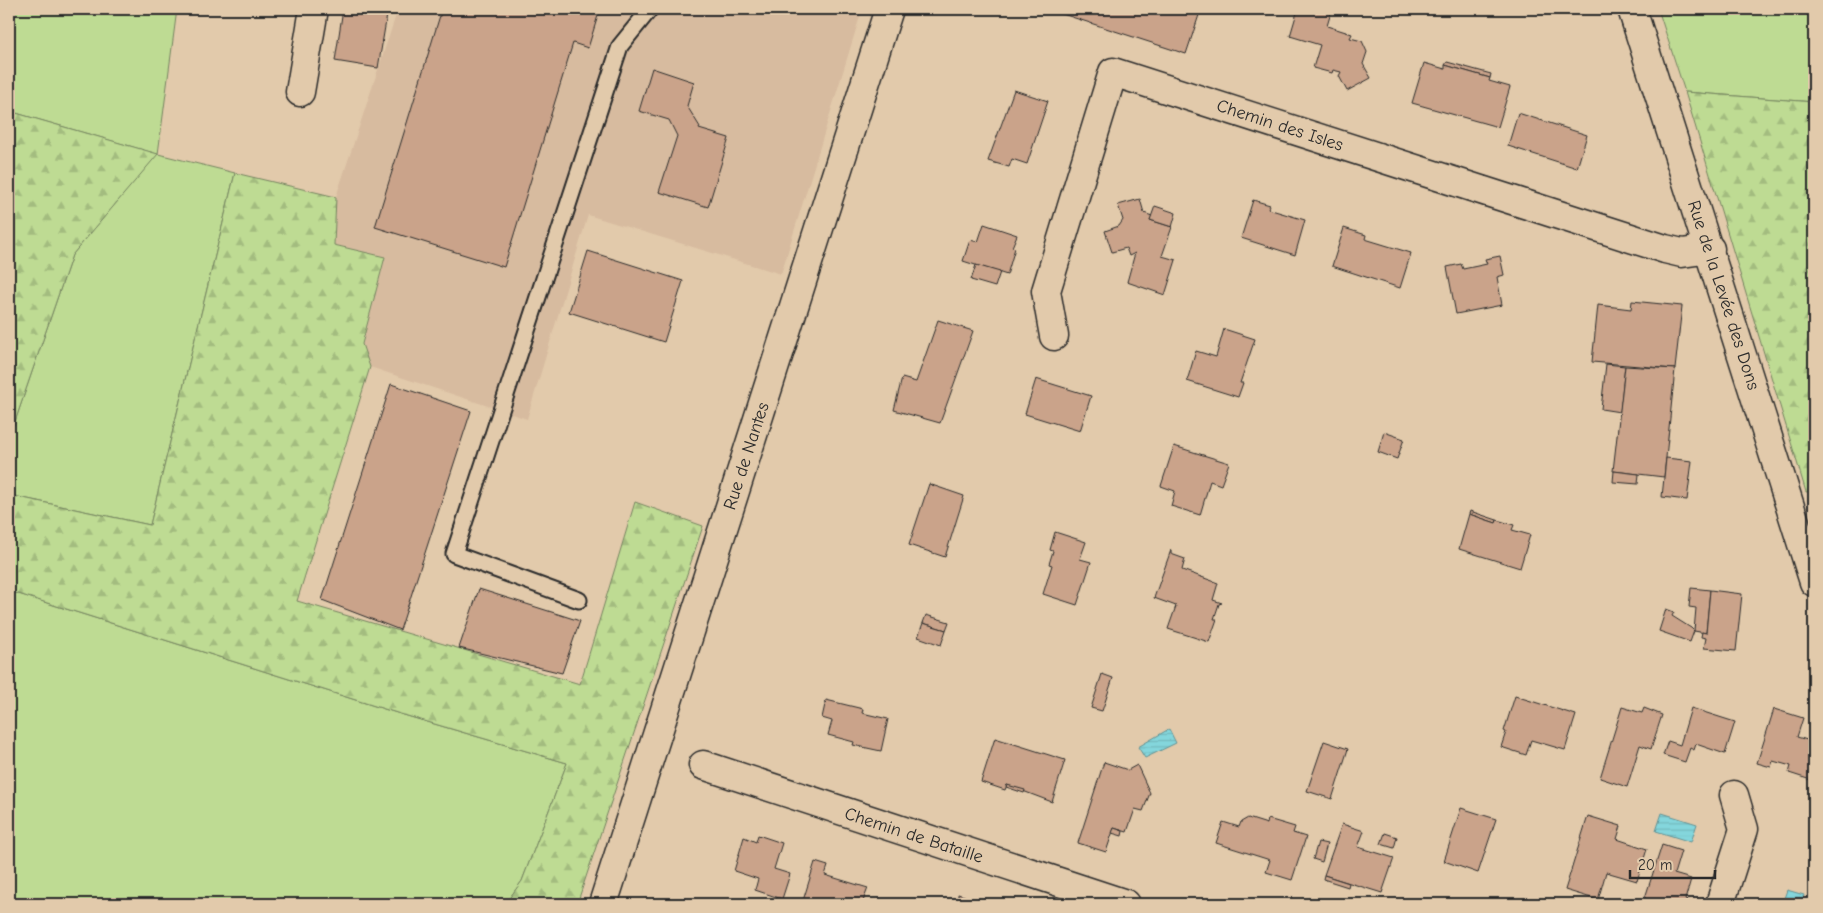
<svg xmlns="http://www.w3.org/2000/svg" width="1823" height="913" font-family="'Comic Neue',sans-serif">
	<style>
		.built { fill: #d7bb9f }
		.grass { fill: #bedb93; stroke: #74835f }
		.forest { fill: url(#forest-firs); stroke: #74835f }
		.water { fill: url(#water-rules); stroke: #609295 }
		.building { fill: #caa38a; stroke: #2b2b2b }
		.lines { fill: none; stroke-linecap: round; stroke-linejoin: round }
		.service-casing { stroke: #2b2b2b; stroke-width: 19 }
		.minor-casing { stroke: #2b2b2b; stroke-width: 31 }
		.secondary-casing { stroke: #2b2b2b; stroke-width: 31 }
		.service { stroke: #e2caab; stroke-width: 15 }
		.minor { stroke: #e2caab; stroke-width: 28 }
		.secondary { stroke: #e2caab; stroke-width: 28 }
		.labels { text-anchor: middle; stroke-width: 5; stroke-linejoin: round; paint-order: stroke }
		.street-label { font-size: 18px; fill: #2b2b2b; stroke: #e2caab }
	</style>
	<defs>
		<pattern id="forest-firs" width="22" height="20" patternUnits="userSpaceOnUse" patternTransform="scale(1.25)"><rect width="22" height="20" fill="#bedb93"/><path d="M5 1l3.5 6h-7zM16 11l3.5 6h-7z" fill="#a3bc7f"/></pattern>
		<pattern id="water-rules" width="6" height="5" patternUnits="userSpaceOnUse" patternTransform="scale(1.25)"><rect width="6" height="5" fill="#84d6dc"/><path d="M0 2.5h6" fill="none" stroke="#72b8bd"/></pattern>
	</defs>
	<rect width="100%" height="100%" fill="#e2caab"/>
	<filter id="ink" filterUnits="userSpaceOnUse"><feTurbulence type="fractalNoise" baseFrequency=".02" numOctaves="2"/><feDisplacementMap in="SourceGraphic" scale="10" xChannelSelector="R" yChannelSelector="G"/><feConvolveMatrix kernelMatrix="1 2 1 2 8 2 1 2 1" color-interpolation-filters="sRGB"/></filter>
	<g filter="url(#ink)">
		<polygon class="built" points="398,9 847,9 861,13 781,274 588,215 527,419 370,367 362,344 385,257 334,245 336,197"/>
		<g class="grass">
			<polygon points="9,9 177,9 158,154 235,173 150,525 9,495 9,439 72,255 157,154 9,111"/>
			<polygon points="1658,9 1814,9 1814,102 1685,92"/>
			<polygon points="9,591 397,713 567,763 522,881 505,904 9,904"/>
		</g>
		<g class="forest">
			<polygon points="1685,92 1814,102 1814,491 1806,492"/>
			<polygon points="9,111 158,154 72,255 9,439"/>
			<polygon points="235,173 336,197 334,245 385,257 362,344 370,367 297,601 580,684 635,502 703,526 577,904 505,904 522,881 567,763 397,713 9,591 9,495 150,525"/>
		</g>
		<g class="water">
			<polygon points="1169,729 1176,743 1145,758 1138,747"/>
			<polygon points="1662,813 1697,824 1691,842 1656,831"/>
			<polygon points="1787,890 1804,895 1801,904 1782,904"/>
		</g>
		<g class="building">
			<polygon points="343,9 388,9 378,68 335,61"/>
			<polygon points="442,9 600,9 588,48 573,43 504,267 375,227"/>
			<polygon points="1047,9 1201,9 1186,54"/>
			<polygon points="1298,9 1332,9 1327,26 1352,34 1350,38 1362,41 1367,52 1363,64 1371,78 1347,91 1339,76 1341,72 1333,70 1332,73 1313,68 1320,45 1290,36"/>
			<polygon points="1447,62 1491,74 1490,78 1445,65"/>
			<polygon points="1424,63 1445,69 1445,65 1490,78 1489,81 1510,87 1498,127 1412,103"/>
			<polygon points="652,68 694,82 687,106 700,127 699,129 729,138 708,207 659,192 677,136 669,120 639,111"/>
			<polygon points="1014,90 1048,101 1027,164 1012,159 1009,167 988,161"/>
			<polygon points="1518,113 1587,135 1577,168 1508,146"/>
			<polygon points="1140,199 1144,213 1152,216 1150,220 1172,227 1162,256 1176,260 1165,295 1127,282 1135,253 1129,256 1126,248 1112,252 1105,231 1119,226 1123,220 1118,205"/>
			<polygon points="1253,200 1270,205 1268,209 1305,220 1295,255 1241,238"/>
			<polygon points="1155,206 1176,213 1172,227 1150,220"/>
			<polygon points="984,224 1017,235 1012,247 1015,248 1007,275 963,261 970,240 978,242"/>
			<polygon points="1344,228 1366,235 1365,239 1411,253 1400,288 1332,266"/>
			<polygon points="588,251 683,281 664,342 569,312"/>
			<polygon points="1500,256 1504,275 1497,277 1502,305 1456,314 1447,267 1461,264 1463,269 1487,264 1485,259"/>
			<polygon points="976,265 1000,272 995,287 971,280"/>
			<polygon points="1632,301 1682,306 1675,369 1592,362 1598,305 1631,309"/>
			<polygon points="938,320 973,331 940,423 894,410 902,378 916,382"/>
			<polygon points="1224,329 1255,339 1240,383 1243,383 1238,397 1187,381 1196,351 1216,357"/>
			<polygon points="1606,364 1625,366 1620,412 1601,409"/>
			<polygon points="1625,366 1675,369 1664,477 1613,471"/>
			<polygon points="1036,379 1091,396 1080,431 1025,414"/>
			<polygon points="391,384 471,411 400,630 322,600"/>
			<polygon points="1384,432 1404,439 1397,459 1378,452"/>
			<polygon points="1174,446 1229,463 1221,485 1210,481 1200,515 1171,506 1175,491 1161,486"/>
			<polygon points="1666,458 1692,461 1687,500 1662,497"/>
			<polygon points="1614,471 1639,474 1638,484 1613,482"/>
			<polygon points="929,484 964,496 945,557 909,545"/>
			<polygon points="1470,511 1497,520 1496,523 1469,514"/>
			<polygon points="1469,514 1496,523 1497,520 1514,525 1512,530 1530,535 1520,568 1459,549"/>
			<polygon points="1055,532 1086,542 1080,559 1091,562 1077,605 1043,594 1052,565 1049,564 1053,551 1050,550"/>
			<polygon points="1171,550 1171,554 1185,559 1182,570 1218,583 1213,600 1222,603 1219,604 1214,619 1217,619 1209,642 1168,629 1176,606 1154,598"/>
			<polygon points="1691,588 1710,590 1706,633 1694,631 1696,608 1689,607"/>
			<polygon points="479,589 580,621 562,673 459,648"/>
			<polygon points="1710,590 1742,594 1736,651 1704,648 1706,638 1701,637 1702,632 1706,633"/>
			<polygon points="1666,609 1674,612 1672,616 1691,628 1694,631 1690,642 1659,631"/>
			<polygon points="926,615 949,622 946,630 923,623"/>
			<polygon points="923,623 946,630 941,645 918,637"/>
			<polygon points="1102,674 1113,678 1102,711 1091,708"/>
			<polygon points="1515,696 1576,715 1565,750 1531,740 1526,755 1501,747 1506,732 1504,731"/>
			<polygon points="826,700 863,709 862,713 888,719 881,751 853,745 854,742 828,735 832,721 822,718"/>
			<polygon points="1622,707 1642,713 1644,708 1662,715 1651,749 1640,745 1627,787 1600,778"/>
			<polygon points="1691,708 1735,722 1725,754 1696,744 1694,750 1690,748 1685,762 1663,755 1668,741 1680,745"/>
			<polygon points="1774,709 1803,718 1797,737 1814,742 1814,781 1789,773 1791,766 1773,761 1771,767 1757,763"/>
			<polygon points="995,738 1065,760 1052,802 1007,785 1005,790 981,782"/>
			<polygon points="1324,741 1348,749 1332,799 1307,791"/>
			<polygon points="1104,762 1128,770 1137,765 1150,793 1143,811 1135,809 1127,832 1114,828 1106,852 1078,843"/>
			<polygon points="1007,785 1025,790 1024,793 1006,787"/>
			<polygon points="1461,808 1496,819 1478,873 1444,861"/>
			<polygon points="1588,816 1621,826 1617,839 1647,849 1637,881 1606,872 1598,900 1565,890"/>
			<polygon points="1248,818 1267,824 1268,819 1295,827 1293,833 1306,837 1292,880 1266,872 1270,860 1216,843 1223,822 1239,827 1241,822"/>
			<polygon points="1342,824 1364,831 1358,847 1394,858 1382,893 1324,875"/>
			<polygon points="1114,828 1123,831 1122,836 1112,833"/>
			<polygon points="1385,833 1397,837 1394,848 1381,844"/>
			<polygon points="758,835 782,843 774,869 790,874 782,899 755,890 758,879 734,871 744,837 756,842"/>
			<polygon points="1318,842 1327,844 1322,862 1313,859"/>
			<polygon points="1662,845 1681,851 1674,874 1691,879 1685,900 1689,901 1688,904 1643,904"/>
			<polygon points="815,862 828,866 825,875 868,888 862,904 802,904"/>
			<polygon points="1324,875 1349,883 1348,887 1323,879"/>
			<polygon points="958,894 973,899 973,902 958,898"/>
			<polygon points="958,898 973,902 973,899 990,904 956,904"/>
		</g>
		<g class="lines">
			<defs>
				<polyline id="service" points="579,600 454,554 620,46 650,9"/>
				<g id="minor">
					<polyline points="1632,9 1814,582"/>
					<polyline points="300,92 314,9"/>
					<polyline points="1054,336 1046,291 1113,72 1665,249 1682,253 1710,249"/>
					<polyline points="703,765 1126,904"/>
					<polyline points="1720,904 1744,829 1734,795"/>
				</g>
				<polyline id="secondary" points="603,904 889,9"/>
			</defs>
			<use href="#service" class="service-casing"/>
			<use href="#minor" class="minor-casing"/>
			<use href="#secondary" class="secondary-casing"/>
			<use href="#service" class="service"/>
			<use href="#minor" class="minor"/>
			<use href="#secondary" class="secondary"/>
		</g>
	</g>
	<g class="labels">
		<g class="street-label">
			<text transform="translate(1280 125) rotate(18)" y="6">Chemin des Isles</text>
			<text transform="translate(1724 295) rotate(72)" y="6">Rue de la Levée des Dons</text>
			<text transform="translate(746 456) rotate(-72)" y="6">Rue de Nantes</text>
			<text transform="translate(914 835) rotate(18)" y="6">Chemin de Bataille</text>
		</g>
	</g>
	<rect width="1823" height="913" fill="none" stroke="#e2caab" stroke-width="30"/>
	<rect x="15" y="15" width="1793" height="883" fill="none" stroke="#2b2b2b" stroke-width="2" filter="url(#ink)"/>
	<path d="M1630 870v8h85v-8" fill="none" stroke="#2b2b2b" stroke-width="2.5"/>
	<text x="1638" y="870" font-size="15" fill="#2b2b2b" stroke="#e2caab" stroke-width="4" paint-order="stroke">20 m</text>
</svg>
